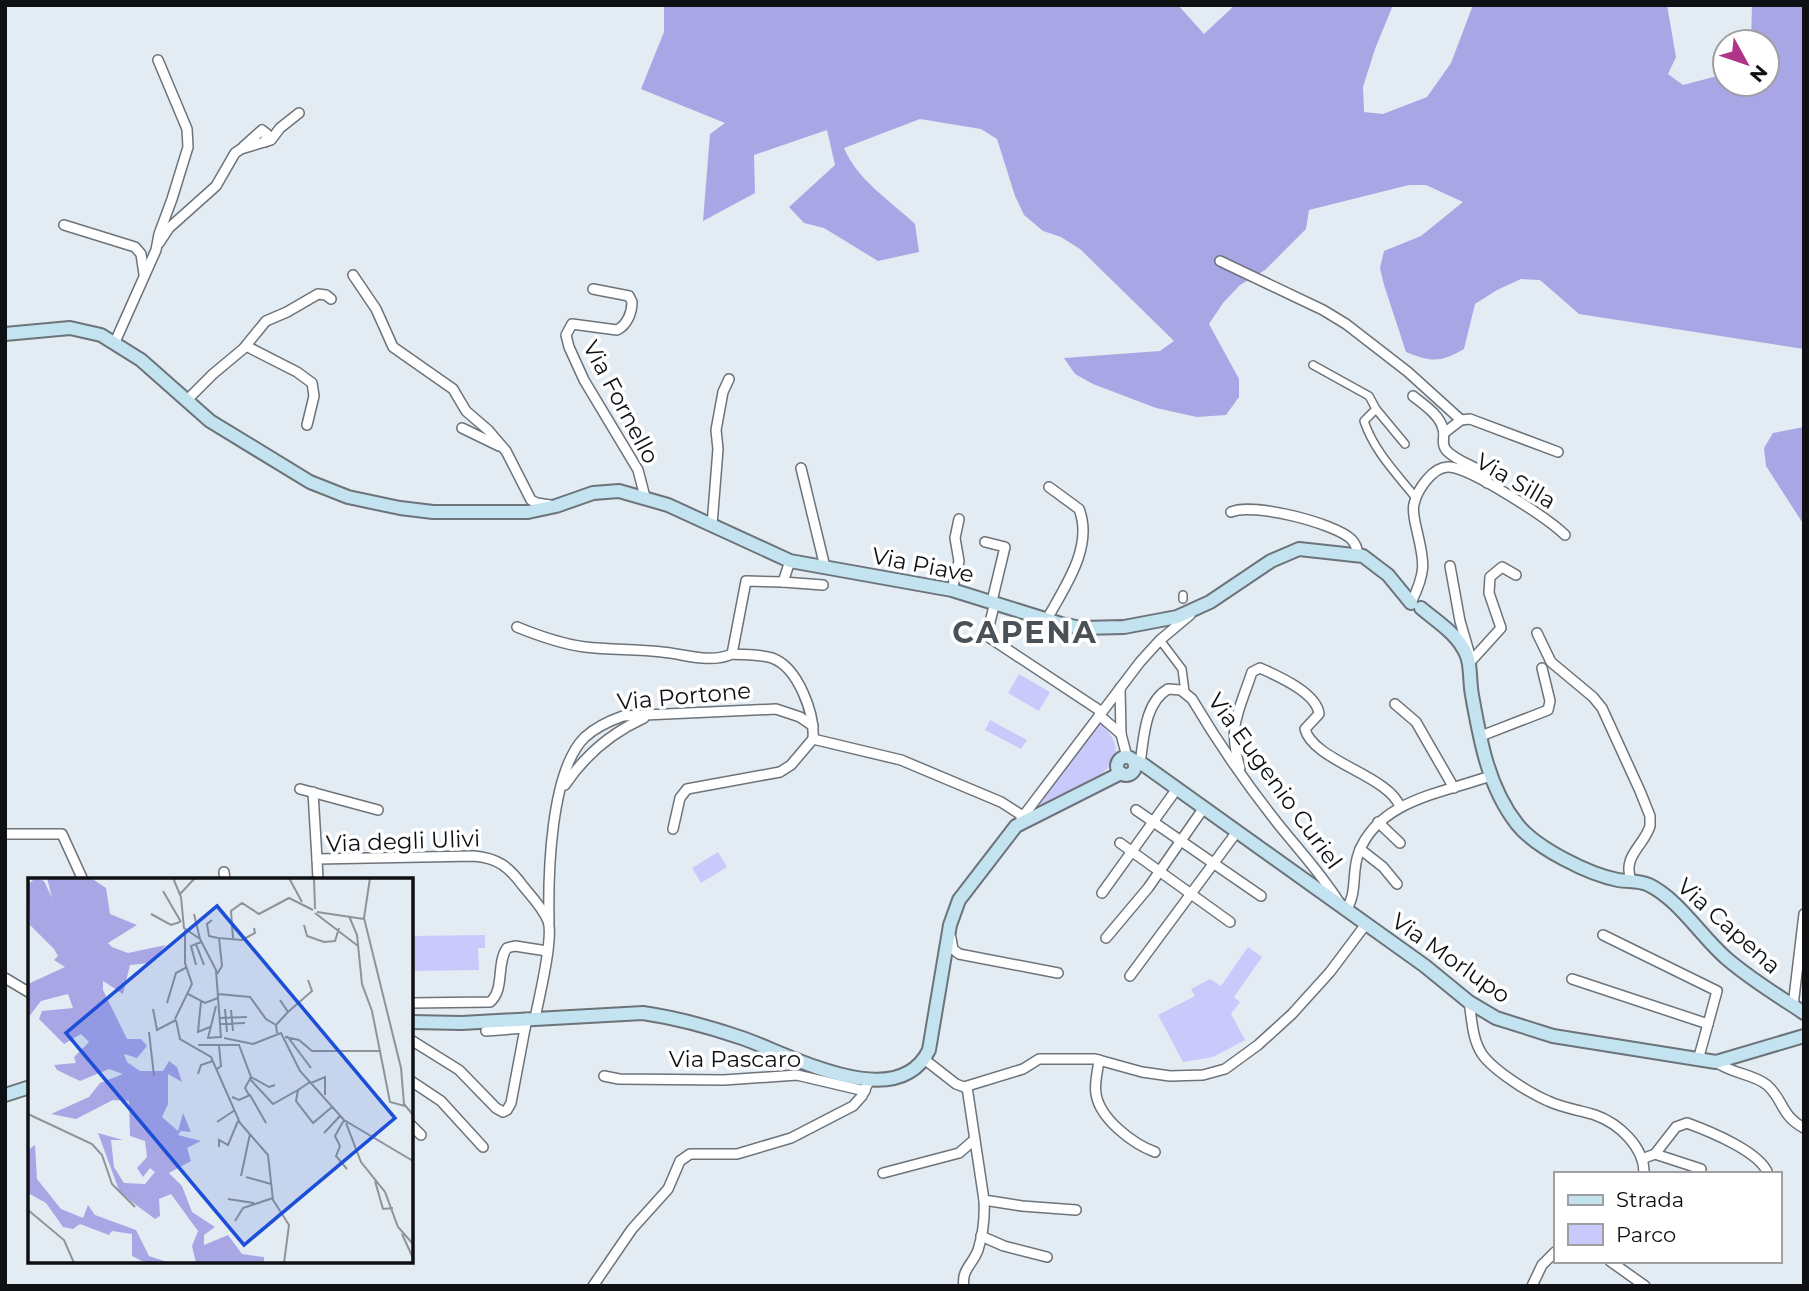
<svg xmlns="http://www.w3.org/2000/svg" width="1809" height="1291" font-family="Montserrat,sans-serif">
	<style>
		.green { fill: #cac9fb }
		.forest { fill: #a9a6e5 }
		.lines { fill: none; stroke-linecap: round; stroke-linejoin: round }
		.pedestrian-casing { stroke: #6c7379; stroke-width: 10 }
		.minor-casing { stroke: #6c7379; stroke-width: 12 }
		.secondary-casing { stroke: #6c7379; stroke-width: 16 }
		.pedestrian { stroke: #fff; stroke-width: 7 }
		.minor { stroke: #fff; stroke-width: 9 }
		.secondary { stroke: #c2e3ef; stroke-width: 12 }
		.labels { text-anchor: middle; stroke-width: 7; stroke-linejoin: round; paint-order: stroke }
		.street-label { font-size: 23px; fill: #0e1013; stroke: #fff }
		.district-label { font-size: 30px; font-weight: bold; letter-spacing: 2px; fill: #4a5157; stroke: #fff }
		.inset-road { fill: none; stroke: #8e9499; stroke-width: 2 }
		.view { fill: #1d4ed8; fill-opacity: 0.15; stroke: #1d4ed8; stroke-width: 3.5 }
		.inset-edge { fill: none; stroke: #0e1013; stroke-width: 3.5 }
	</style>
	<rect width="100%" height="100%" fill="#e4ecf3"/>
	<g class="green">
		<polygon points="1019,674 1050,692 1039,711 1008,693"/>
		<polygon points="990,720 1027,740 1021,749 985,730"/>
		<path d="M1099,723C1150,764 1072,792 1041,806L1039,802Z"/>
		<polygon points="718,852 727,867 701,883 692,868"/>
		<polygon points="485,935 485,948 478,948 479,970 411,971 411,936"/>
		<polygon points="1248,947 1262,957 1234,997 1240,1002 1231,1014 1245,1040 1213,1057 1183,1062 1158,1015 1195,996 1191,989 1210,979 1221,986"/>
	</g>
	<g class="forest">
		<path d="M664,5H1178L1204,34L1235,5H1393L1375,49L1363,87L1364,112L1383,114L1427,97L1451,63L1473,5H1667L1676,57L1668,74L1683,85L1725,74V84H1767V42H1751L1752,5H1804V349L1579,314L1540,280L1521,279L1497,290L1475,304L1464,349C1440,363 1431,362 1406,352L1384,285L1380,268L1384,251L1421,236L1463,202L1426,185H1409L1309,210L1306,229L1265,270L1240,285L1223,303L1209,324L1239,379V397L1226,415L1197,417L1156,408L1093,384L1075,374L1064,358L1160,351L1174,341L1080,249L1061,237L1043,231L1024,215L1015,196L997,139L981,129L920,119L844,148C858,181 890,200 915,224L919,252L878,261L824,228L804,223L789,207L835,165L827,130L754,155L755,193L703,221L710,134L725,123L641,89L664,32Z"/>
		<polygon points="1804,427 1804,525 1766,466 1764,448 1773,433"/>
	</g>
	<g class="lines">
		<defs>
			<g id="pedestrian">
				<polyline points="1313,365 1369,396 1376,409"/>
				<path d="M1405,444L1376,409L1364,421C1374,451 1396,473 1416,498"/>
				<polyline points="1183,595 1183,599"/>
				<polyline points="1160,640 1182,669 1185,692"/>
			</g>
			<g id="minor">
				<polyline points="243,147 262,130 267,134 265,142"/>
				<polyline points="64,225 135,247 141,254 144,274"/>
				<polyline points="159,243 169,228 216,186 235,153 241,149 271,140 280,128 299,113"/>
				<polyline points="1220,261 1323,310 1346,324 1408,372 1461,420"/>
				<polyline points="353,275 376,309 393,347 453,389 466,411 488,430 506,451 531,500 537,503 550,505"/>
				<path d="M593,289L629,296L632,302C632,313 627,325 617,330L572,324L566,335L569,347L584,380L638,470L645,497"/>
				<polyline points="115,342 156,250 159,234 172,199 188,147 187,129 158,60"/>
				<polyline points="246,346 297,372 312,383 314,396 307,425"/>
				<path d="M1413,396C1423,404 1440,415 1443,429C1446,437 1440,442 1446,450C1456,461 1472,465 1485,473L1487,483"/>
				<polyline points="186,401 213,374 243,349 266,321 287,312 318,294 326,295 331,299"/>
				<polyline points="462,428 499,446"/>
				<polyline points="1444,433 1461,420 1470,419 1558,452"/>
				<polyline points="801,468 825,567"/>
				<path d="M1231,512C1252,502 1334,523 1351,539C1356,544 1357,548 1358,554"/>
				<polyline points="712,525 718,449 716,430 723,392 729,379"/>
				<polyline points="985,542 1005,547 992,601"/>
				<polyline points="1450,566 1460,621 1469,652"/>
				<polyline points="783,582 823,585"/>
				<polyline points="952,590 959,561 955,538 959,519"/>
				<polyline points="995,602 988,630 990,638 1102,712"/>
				<path d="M1411,603C1426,572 1425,564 1417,531C1415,522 1412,512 1414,504C1417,490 1433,466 1449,467C1471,468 1549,519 1565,535"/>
				<path d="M1047,619C1064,588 1094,547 1079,509L1049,487"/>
				<path d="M517,627C539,636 562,644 585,647C611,650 636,649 662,652C685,654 709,664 732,654L746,581L783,582L790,561"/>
				<path d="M1537,633L1551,662L1593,697L1602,708L1640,791L1650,816V826C1644,846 1622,856 1631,880"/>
				<path d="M732,654C745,655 759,654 772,658C798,667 815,714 813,739L901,760L1001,802L1023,816"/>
				<polyline points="1472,660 1501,628 1489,593 1490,577 1502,567 1516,575"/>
				<polyline points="1120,688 1121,734 1127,757"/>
				<polyline points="1395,704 1416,722 1454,788"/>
				<polyline points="1099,715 1121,734"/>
				<polyline points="1481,736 1548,710 1550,701 1542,668"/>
				<path d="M1140,763C1144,739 1144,703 1168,689L1181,690L1192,699C1217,741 1245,782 1275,820C1297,848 1320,872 1339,902"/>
				<path d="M1240,768C1227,725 1239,712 1252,672L1260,668C1278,676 1317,693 1319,714L1305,729C1313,761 1390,776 1400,807"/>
				<path d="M565,785C585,755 611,733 644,718"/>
				<polyline points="300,789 378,810"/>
				<polyline points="313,792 317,859"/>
				<polyline points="1136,810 1261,896"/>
				<polyline points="1021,819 1140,662 1160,640 1190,615"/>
				<polyline points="1378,822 1400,843"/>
				<polyline points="673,829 680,798 687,789 780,772 791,765 813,739"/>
				<polyline points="5,834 62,834 83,880"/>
				<polyline points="1120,843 1230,922"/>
				<polyline points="1360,849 1383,867 1397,884"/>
				<polyline points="224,872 225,880"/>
				<path d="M318,880L317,859L474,856C498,858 509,867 523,886C531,896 543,908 548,921C554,937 539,998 535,1018"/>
				<polyline points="1102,893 1176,790"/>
				<path d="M1346,910C1358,893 1351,871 1359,852C1379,800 1443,793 1490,776"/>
				<path d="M549,922C548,876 550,771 585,737C596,727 609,721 623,716L776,709L800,717L813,726"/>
				<polyline points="1603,935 1717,991 1708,1024"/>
				<polyline points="951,938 953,949 959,954 1058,973"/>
				<polyline points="1106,938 1148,888 1203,809"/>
				<polyline points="1130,976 1236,833"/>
				<polyline points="5,978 30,993"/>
				<polyline points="1572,979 1708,1024 1698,1060"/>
				<path d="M1469,1002C1472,1019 1472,1039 1482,1054C1493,1070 1529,1093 1548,1101C1563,1108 1579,1110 1595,1115C1618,1123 1645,1147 1644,1174"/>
				<path d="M411,1003L490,1002C505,990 496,963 507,948L515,946L547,951"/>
				<polyline points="1793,1006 1804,914"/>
				<polyline points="486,1031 525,1028"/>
				<polyline points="411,1040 459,1070 496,1108 503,1112 507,1110 511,1103 527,1018"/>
				<polyline points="924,1059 956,1084 964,1087 1023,1069 1039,1059 1095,1059 1142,1072 1170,1076 1203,1075 1225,1069 1258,1045 1292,1014 1330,972 1366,924"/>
				<path d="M1099,1060C1098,1070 1094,1083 1096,1094C1100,1119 1133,1144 1155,1152"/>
				<path d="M1716,1062C1732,1074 1754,1074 1767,1085C1784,1100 1780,1115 1804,1128"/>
				<polyline points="604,1076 619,1079 724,1080 797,1075 865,1091"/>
				<polyline points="411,1081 441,1101 483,1147"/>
				<polyline points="967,1087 984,1200 1022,1206 1076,1210"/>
				<polyline points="411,1125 421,1135"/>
				<polyline points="1655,1154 1701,1169"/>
				<path d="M1642,1159L1655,1154L1676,1127L1687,1123C1709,1131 1761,1152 1768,1174"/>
				<polyline points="883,1173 959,1153 974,1140"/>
				<polyline points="981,1236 1004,1246 1047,1257"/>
				<polyline points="1610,1261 1645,1286"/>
				<polyline points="593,1286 632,1229 668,1189 680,1161 690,1154 737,1154 791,1138 853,1106 862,1096 869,1081"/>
				<path d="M964,1286C961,1270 973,1264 978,1250C983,1234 985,1217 984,1200"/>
				<polyline points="1532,1286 1542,1265 1555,1252"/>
			</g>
			<g id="secondary">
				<polyline points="5,334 70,328 101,335 141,360 210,421 310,482 348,497 400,508 433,512 528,512 556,506 593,493 619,491 668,505 790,561 952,590 1061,624 1081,628 1124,627 1177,617 1210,602 1271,561 1299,549 1363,556 1388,575 1411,603"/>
				<path d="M1421,608C1435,620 1454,632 1463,648C1472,661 1469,680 1472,695C1480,740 1488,787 1517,824C1536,848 1588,874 1618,880C1629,882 1638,880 1649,885C1678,899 1701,936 1726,958C1750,979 1777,995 1804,1013"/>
				<circle cx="1126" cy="766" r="9"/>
				<polyline points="1133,760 1144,765 1425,966 1469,1002 1496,1018 1553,1036 1716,1062 1804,1036"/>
				<path d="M411,1022L462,1023L643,1013C677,1018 710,1027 742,1038C789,1054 897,1116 929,1050L950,925L959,900L1016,826L1121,773"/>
				<polyline points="5,1095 30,1087"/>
			</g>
		</defs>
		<use href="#pedestrian" class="pedestrian-casing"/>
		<use href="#minor" class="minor-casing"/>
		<use href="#secondary" class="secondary-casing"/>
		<use href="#pedestrian" class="pedestrian"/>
		<use href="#minor" class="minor"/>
		<use href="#secondary" class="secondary"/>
	</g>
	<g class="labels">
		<g class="street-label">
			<text transform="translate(621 402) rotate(62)" y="8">Via Fornello</text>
			<text transform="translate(1516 481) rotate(30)" y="8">Via Silla</text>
			<text transform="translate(923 565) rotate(11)" y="8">Via Piave</text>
			<text transform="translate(684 696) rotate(-5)" y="8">Via Portone</text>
			<text transform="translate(1275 781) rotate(54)" y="8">Via Eugenio Curiel</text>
			<text transform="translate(403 841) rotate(-2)" y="8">Via degli Ulivi</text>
			<text transform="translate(1729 926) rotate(42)" y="8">Via Capena</text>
			<text transform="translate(1451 958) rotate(35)" y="8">Via Morlupo</text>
			<text x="735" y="1067">Via Pascaro</text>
		</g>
		<g class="district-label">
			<text x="1025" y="643">CAPENA</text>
		</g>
	</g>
	<g transform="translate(28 878)">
		<rect width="385" height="385" fill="#e4ecf3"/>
		<path d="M7,0L16,3L24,20L19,0H63L78,10L82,36L109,47L80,65L84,69L100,75L138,67L121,85L102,87L95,116L75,103V112L99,161H113L119,168L109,180L96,176L99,184L112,193H135L141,183L149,189L154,204L140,196V226L134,239L150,253L155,235L163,254L153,253L150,257L173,263L159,270L163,283L141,295L154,308L164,334L187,349L176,357V367L200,357L214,376L236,379V385H168L164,368L170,353L143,316L131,321L132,338L127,341L92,315L70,255L95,262H83L86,289L96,305L117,306L127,294L122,290L115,299L109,290L119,279L117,263L102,258L101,223L85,222L48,241L23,236L61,219L72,205L95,196L81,191L52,203L29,192L26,187L48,185L46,179L61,164L53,156L36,166L11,141L14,133L45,130L40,116L13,123L0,140V106L37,89L26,82L30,78L26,71L2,47L0,7ZM7,267L9,301L33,331L55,340L60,327L67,337L108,352L121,378L142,385H118L104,378V356L84,353L81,357L52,346L45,351L35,349L18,325L0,315V272Z" fill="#a9a6e5"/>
		<path class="inset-road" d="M145,0L153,19L156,50L172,61L188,92L193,160M261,0L274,24M286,0L287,31M342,0L336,40L373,190L376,226L385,237M135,13L153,44M152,16L167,0M289,34L336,41M287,35L330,68M123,36L143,47L152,44M166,36L172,61M321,38L329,57L334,106L344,133L362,224L377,228M184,42L179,46L181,58L190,60M276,47L279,58L296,64L307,63L311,50M205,60L203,33L214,25L231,36L261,20L285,32M173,64L168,66L176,87M168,87L163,68L168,66M189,96L194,88L191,60L214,62L227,55L226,50M160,116L177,125L190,120M190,116L222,119L238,141L248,147L249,155M173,123L170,154L182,149M139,125L148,95L159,89M188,128L180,160L192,159M125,131L129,152L148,142M197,131L199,154M203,132L205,153M260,134L284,113L280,102M192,140L219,139M147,141L164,106L157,85V52M148,142L152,161L183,179L212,245L240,277L245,322L261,347L256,385M192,146L217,145M248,147L260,134L252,122M121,154L126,198M259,158L283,190M257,159L271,162L284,173H353M196,160L225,166L253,155L272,193L316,242L385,283M170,167H212M211,167L223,199L217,210L221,217M189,191L193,188L191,168M170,196L173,187L185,183M223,199L241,209L247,207M221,200L245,226L270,212M282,204L270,212L268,223L285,245L304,229M283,205L297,199V217M204,219L211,222L222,217L238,245M0,236L64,266L74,277L84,306L107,329M316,242L307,258L312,268L308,278L319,291M189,244L207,232M318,245L333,284L357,314L370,349L385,366M296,255L312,238M191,269V262L200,267L210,243M213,298L222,256M218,299L243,306M347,303L355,331L365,330M200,321L226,325M0,332L36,362L46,385M207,343L215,330L245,320M374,356L385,380"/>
		<path class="view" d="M189,28L367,240L216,367L38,155Z"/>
		<rect width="385" height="385" class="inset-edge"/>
	</g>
	<rect width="1809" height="1291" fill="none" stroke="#0e1013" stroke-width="14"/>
	<rect x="1554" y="1172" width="228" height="91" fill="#ffffff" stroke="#9f9fa1" stroke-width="2"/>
	<rect x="1568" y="1195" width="35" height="10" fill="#c2e3ef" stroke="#9f9fa1" stroke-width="2"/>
	<text x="1616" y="1207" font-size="21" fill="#0e1013">Strada</text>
	<rect x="1568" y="1224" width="35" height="21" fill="#cac9fb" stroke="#9f9fa1" stroke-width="2"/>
	<text x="1616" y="1242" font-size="21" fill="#0e1013">Parco</text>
	<g transform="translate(1746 63) rotate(130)"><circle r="33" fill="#ffffff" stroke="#9f9fa1" stroke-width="2"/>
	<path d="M0-5L12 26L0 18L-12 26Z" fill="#b03587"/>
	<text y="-10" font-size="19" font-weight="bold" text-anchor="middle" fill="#0e1013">N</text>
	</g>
</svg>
